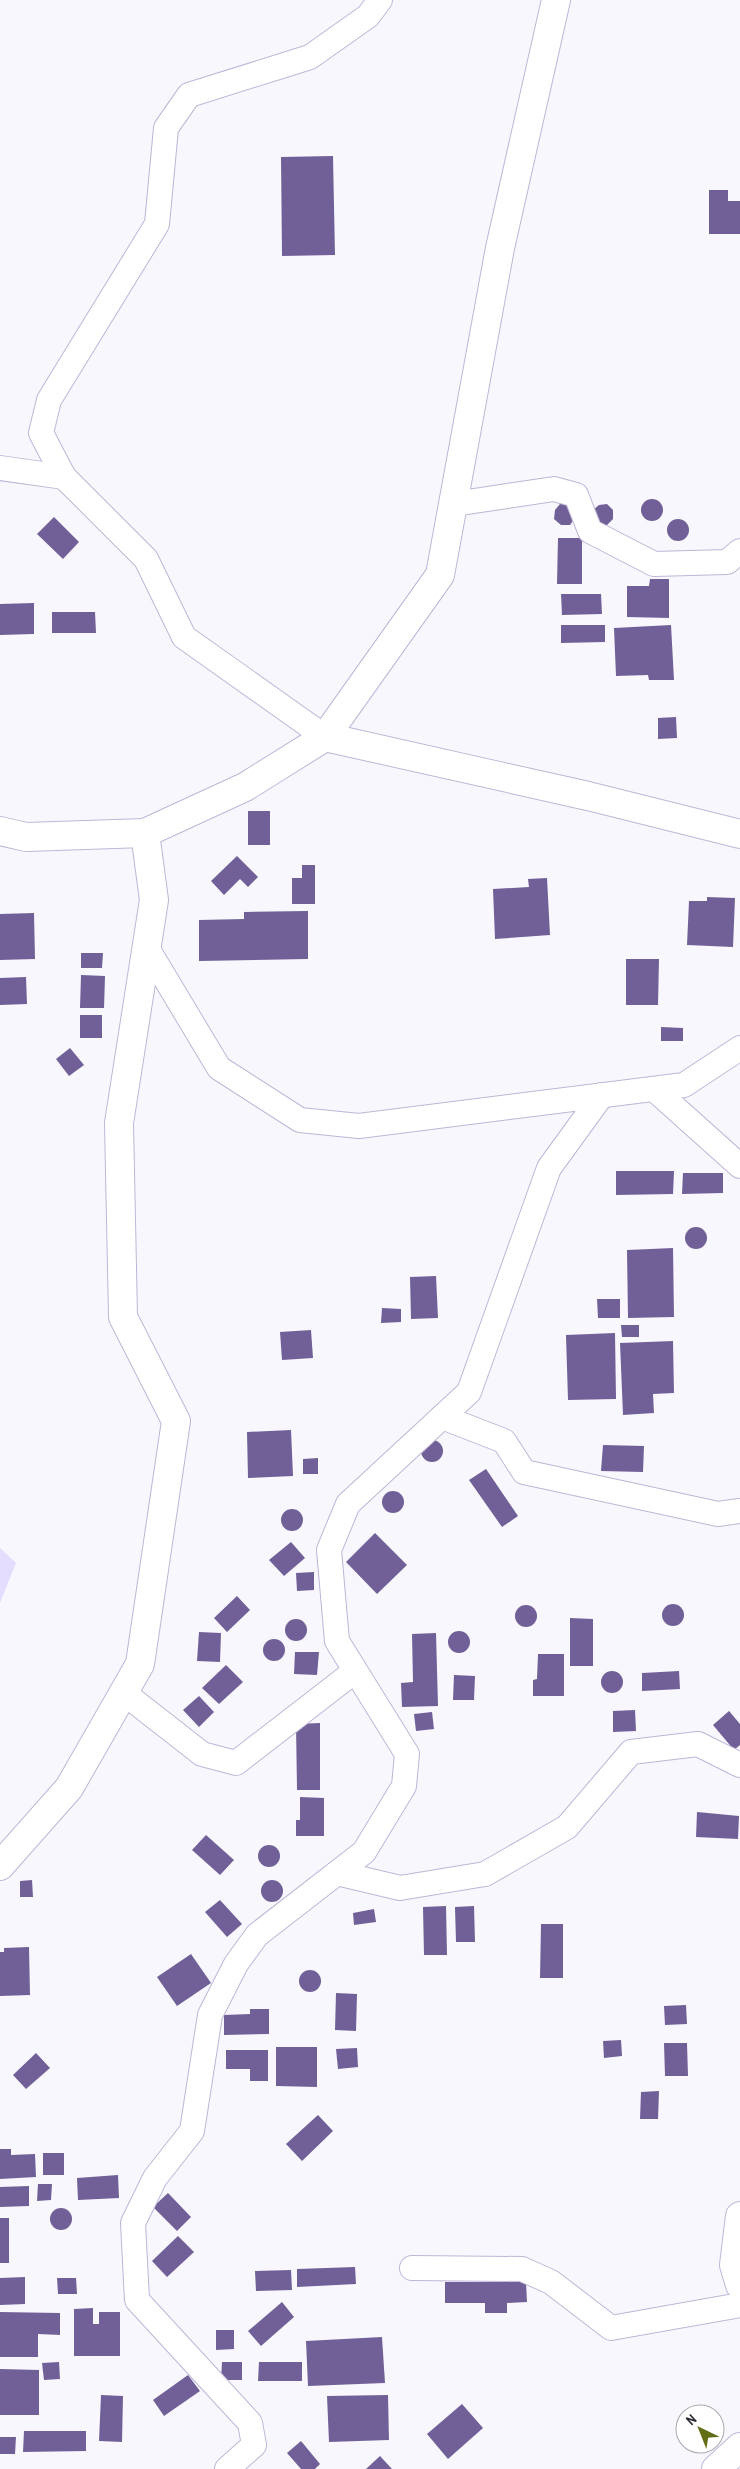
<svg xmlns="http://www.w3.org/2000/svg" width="740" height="2469" font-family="'Archivo Narrow',sans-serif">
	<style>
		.green { fill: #e5ddfe }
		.building { fill: #706097 }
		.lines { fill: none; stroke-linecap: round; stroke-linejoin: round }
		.service-casing { stroke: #beb6d7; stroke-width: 26 }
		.minor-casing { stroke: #beb6d7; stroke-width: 30 }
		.service { stroke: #fff; stroke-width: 24 }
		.minor { stroke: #fff; stroke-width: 28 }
	</style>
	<rect width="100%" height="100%" fill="#f8f7fe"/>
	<polygon class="green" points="0,1548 16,1563 0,1603"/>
	<g class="building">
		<polygon points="333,156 335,255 282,256 281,157"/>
		<polygon points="709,190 728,190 728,201 740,201 740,234 709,234"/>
		<circle cx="652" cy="510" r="11"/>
		<polygon points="560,504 569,504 575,518 570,525 561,525 554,519 555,510"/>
		<polygon points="607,504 613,510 613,519 607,525 599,525 593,510 599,505"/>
		<polygon points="54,517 79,542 63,559 37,534"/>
		<circle cx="678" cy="530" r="11"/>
		<polygon points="558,538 582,538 582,584 557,584"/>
		<polygon points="650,579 669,579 669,618 627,617 627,586 649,586"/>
		<polygon points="561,594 601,594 602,614 562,615"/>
		<polygon points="34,603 34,634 0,635 0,604"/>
		<polygon points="52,612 95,612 96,633 52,633"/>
		<polygon points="561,625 605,625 605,642 561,643"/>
		<polygon points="671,625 674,680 649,680 648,675 616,676 614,628"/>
		<polygon points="676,717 677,738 658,739 658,718"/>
		<rect x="248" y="811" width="22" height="34"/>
		<polygon points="237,856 258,877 248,887 240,879 224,895 211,881"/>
		<polygon points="302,865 315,865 315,904 292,904 292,878 302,878"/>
		<polygon points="547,878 550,935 495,939 493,889 529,887 528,879"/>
		<polygon points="707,897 735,898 733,947 687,945 689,901 707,901"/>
		<polygon points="308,911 308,959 199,961 199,920 244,919 244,912"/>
		<polygon points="34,913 35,959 0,960 0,914"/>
		<polygon points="81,953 103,953 102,968 81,968"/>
		<polygon points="626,959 659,959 658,1005 626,1005"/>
		<polygon points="81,975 105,976 104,1008 80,1008"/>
		<polygon points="26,977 27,1004 0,1005 0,978"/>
		<rect x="80" y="1015" width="22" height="23"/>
		<polygon points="661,1027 683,1028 683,1041 661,1041"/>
		<polygon points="70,1048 84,1065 69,1076 56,1059"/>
		<polygon points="616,1171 674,1171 673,1194 616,1195"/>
		<polygon points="683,1173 723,1173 723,1193 682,1194"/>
		<circle cx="696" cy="1238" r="11"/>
		<polygon points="673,1248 674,1317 628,1318 627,1250"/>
		<polygon points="436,1276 438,1318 411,1319 410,1277"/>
		<polygon points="597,1299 620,1299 620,1318 598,1318"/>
		<polygon points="382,1308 401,1309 401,1322 381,1323"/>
		<polygon points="621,1325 639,1325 639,1337 622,1337"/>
		<polygon points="311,1330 313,1358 282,1360 280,1332"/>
		<polygon points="615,1333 616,1399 568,1400 566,1335"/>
		<polygon points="673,1341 674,1393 653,1394 654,1413 623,1415 620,1343"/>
		<polygon points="291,1430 293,1476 248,1478 247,1432"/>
		<circle cx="432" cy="1451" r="11"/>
		<polygon points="603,1445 644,1446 643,1472 601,1471"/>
		<polygon points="318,1458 318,1474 303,1474 303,1459"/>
		<polygon points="486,1469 518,1516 502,1527 469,1480"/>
		<circle cx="393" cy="1502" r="11"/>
		<circle cx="292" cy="1520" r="11"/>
		<polygon points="375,1533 407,1565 377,1594 346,1562"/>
		<polygon points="291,1542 305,1558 284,1576 269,1560"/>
		<polygon points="314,1572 314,1590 297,1591 296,1573"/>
		<polygon points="237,1596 250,1610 227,1632 214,1618"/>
		<circle cx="673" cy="1615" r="11"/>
		<circle cx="526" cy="1616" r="11"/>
		<polygon points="570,1618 593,1619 593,1666 570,1666"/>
		<circle cx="296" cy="1630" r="11"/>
		<circle cx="459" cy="1642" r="11"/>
		<polygon points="199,1632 221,1633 220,1662 197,1661"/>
		<polygon points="436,1633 438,1706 402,1707 401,1683 413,1682 412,1634"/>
		<circle cx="274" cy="1650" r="11"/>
		<polygon points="295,1652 319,1652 317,1675 294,1674"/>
		<polygon points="538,1654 564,1654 564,1696 533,1696 533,1680 537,1679"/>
		<polygon points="226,1665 243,1682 219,1704 202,1688"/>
		<polygon points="679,1671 680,1689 642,1691 642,1673"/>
		<circle cx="612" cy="1682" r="11"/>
		<polygon points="454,1675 475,1676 474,1700 453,1700"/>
		<polygon points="199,1696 214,1712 199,1727 183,1710"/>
		<polygon points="635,1710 636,1731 613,1732 613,1711"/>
		<polygon points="729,1711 740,1724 740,1745 734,1750 713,1725"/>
		<polygon points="432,1712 434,1729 416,1731 414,1714"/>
		<polygon points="320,1723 320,1790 297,1790 296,1724"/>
		<polygon points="300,1797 324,1798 324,1836 296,1836 296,1820 300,1820"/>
		<polygon points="697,1812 739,1816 738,1839 696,1837"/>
		<polygon points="206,1835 234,1860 220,1875 192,1850"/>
		<circle cx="269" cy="1856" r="11"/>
		<polygon points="32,1880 33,1897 20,1897 20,1881"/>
		<circle cx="272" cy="1891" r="11"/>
		<polygon points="220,1900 242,1924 227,1937 205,1912"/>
		<polygon points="446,1906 447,1955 424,1955 423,1907"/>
		<polygon points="474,1906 475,1942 456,1942 455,1907"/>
		<polygon points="374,1909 376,1922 354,1925 353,1913"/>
		<polygon points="541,1924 563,1924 563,1978 540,1978"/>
		<polygon points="29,1947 30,1995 0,1996 0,1952 4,1952 4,1948"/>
		<polygon points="191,1954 211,1983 177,2006 157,1977"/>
		<circle cx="310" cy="1981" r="11"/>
		<polygon points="336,1993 357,1994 356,2031 335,2030"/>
		<polygon points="686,2005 687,2024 665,2025 664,2006"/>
		<polygon points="250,2009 269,2009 269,2034 224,2035 224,2015 250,2014"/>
		<polygon points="621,2040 622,2056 604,2058 603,2041"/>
		<polygon points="664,2043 687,2043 688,2076 665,2076"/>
		<polygon points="276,2047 317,2047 317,2087 276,2086"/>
		<polygon points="357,2048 358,2067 338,2069 336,2049"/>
		<polygon points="226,2050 268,2050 268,2081 250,2081 250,2069 226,2069"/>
		<polygon points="36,2053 50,2068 26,2089 13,2075"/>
		<polygon points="659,2091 658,2119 640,2119 641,2092"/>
		<polygon points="318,2115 333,2131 302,2161 286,2144"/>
		<polygon points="0,2149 11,2149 11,2155 35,2154 36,2177 0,2179"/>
		<rect x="43" y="2153" width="21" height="22"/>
		<polygon points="118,2175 119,2198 78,2200 77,2178"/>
		<polygon points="38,2184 52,2184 51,2200 37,2201"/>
		<polygon points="29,2186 29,2206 0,2207 0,2187"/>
		<polygon points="168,2193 191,2217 177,2231 153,2207"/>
		<circle cx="61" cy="2219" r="11"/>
		<rect x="0" y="2218" width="9" height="45"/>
		<polygon points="178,2236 194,2252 167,2277 152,2261"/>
		<polygon points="355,2267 356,2284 297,2287 297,2269"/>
		<polygon points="291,2270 292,2290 256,2291 255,2271"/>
		<polygon points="25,2277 25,2304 0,2305 0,2278"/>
		<polygon points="57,2278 76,2278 77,2294 58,2294"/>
		<polygon points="445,2282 526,2282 527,2302 507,2303 507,2313 485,2313 485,2303 445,2303"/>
		<polygon points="282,2302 294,2317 261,2346 248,2331"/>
		<polygon points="93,2308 93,2324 99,2324 99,2312 120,2312 120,2356 74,2356 74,2309"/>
		<polygon points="0,2312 60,2313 60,2335 38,2334 38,2357 0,2357"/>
		<polygon points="216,2330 234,2330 234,2349 216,2350"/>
		<polygon points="382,2337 385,2383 308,2386 306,2341"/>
		<polygon points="59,2362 60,2379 44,2380 42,2363"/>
		<polygon points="222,2362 242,2362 242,2380 221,2380"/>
		<polygon points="259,2362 302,2362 302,2381 258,2381"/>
		<polygon points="0,2369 39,2370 39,2415 0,2415"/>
		<polygon points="188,2375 200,2391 164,2416 153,2400"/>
		<polygon points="101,2395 123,2396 122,2442 99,2441"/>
		<polygon points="388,2395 389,2440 329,2442 327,2396"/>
		<polygon points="462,2404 483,2428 448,2459 427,2434"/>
		<polygon points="24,2431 86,2431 86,2451 23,2452"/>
		<polygon points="0,2437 16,2437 15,2454 0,2454"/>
		<polygon points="301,2441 320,2464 315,2469 301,2469 287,2453"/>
		<polygon points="380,2456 392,2469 366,2469"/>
	</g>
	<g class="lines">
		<defs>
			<g id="service">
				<polyline points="0,468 64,477"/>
				<polyline points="454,504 554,489 576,495 590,531 654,564 727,562 740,551"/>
				<polyline points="325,737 184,637 146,559 64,477 41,433 49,400 157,224 166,128 189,95 310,57 368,16 380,0"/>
				<polyline points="147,948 219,1068 300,1120 359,1126 684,1085 740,1048"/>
				<polyline points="654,1089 740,1166"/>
				<polyline points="442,1417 504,1441 524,1472 718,1514 740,1511"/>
				<polyline points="124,1693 202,1754 236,1763 355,1671"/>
				<polyline points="337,1873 400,1888 485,1874 567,1827 631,1752 698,1744 740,1765"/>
				<polyline points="412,2268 522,2269 551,2282 611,2328 740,2305"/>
				<polyline points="227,2469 254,2445 250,2423 137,2300 133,2223 155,2178 192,2131 210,2015 236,1964 257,1935 364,1852 404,1786 407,1754 337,1641 329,1550 348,1504 469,1392 549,1168 602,1095"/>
			</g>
			<g id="minor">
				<polyline points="325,737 588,796 740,834"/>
				<polyline points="0,831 26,837 145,833 245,787 325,737 440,575 500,248 556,0"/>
				<polyline points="0,1866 69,1788 140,1664 176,1421 123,1317 119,1123 154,900 145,833"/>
				<polyline points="740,2216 734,2265 740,2285"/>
				<polyline points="716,2469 740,2447"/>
			</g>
		</defs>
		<use href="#service" class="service-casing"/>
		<use href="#minor" class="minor-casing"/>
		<use href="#service" class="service"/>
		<use href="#minor" class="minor"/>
	</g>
	<g transform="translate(700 2429) rotate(317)"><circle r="24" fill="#ffffff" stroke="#aba9ae"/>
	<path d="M0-4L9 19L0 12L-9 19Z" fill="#636d15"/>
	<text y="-8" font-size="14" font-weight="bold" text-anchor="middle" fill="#2c2935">N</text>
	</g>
</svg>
